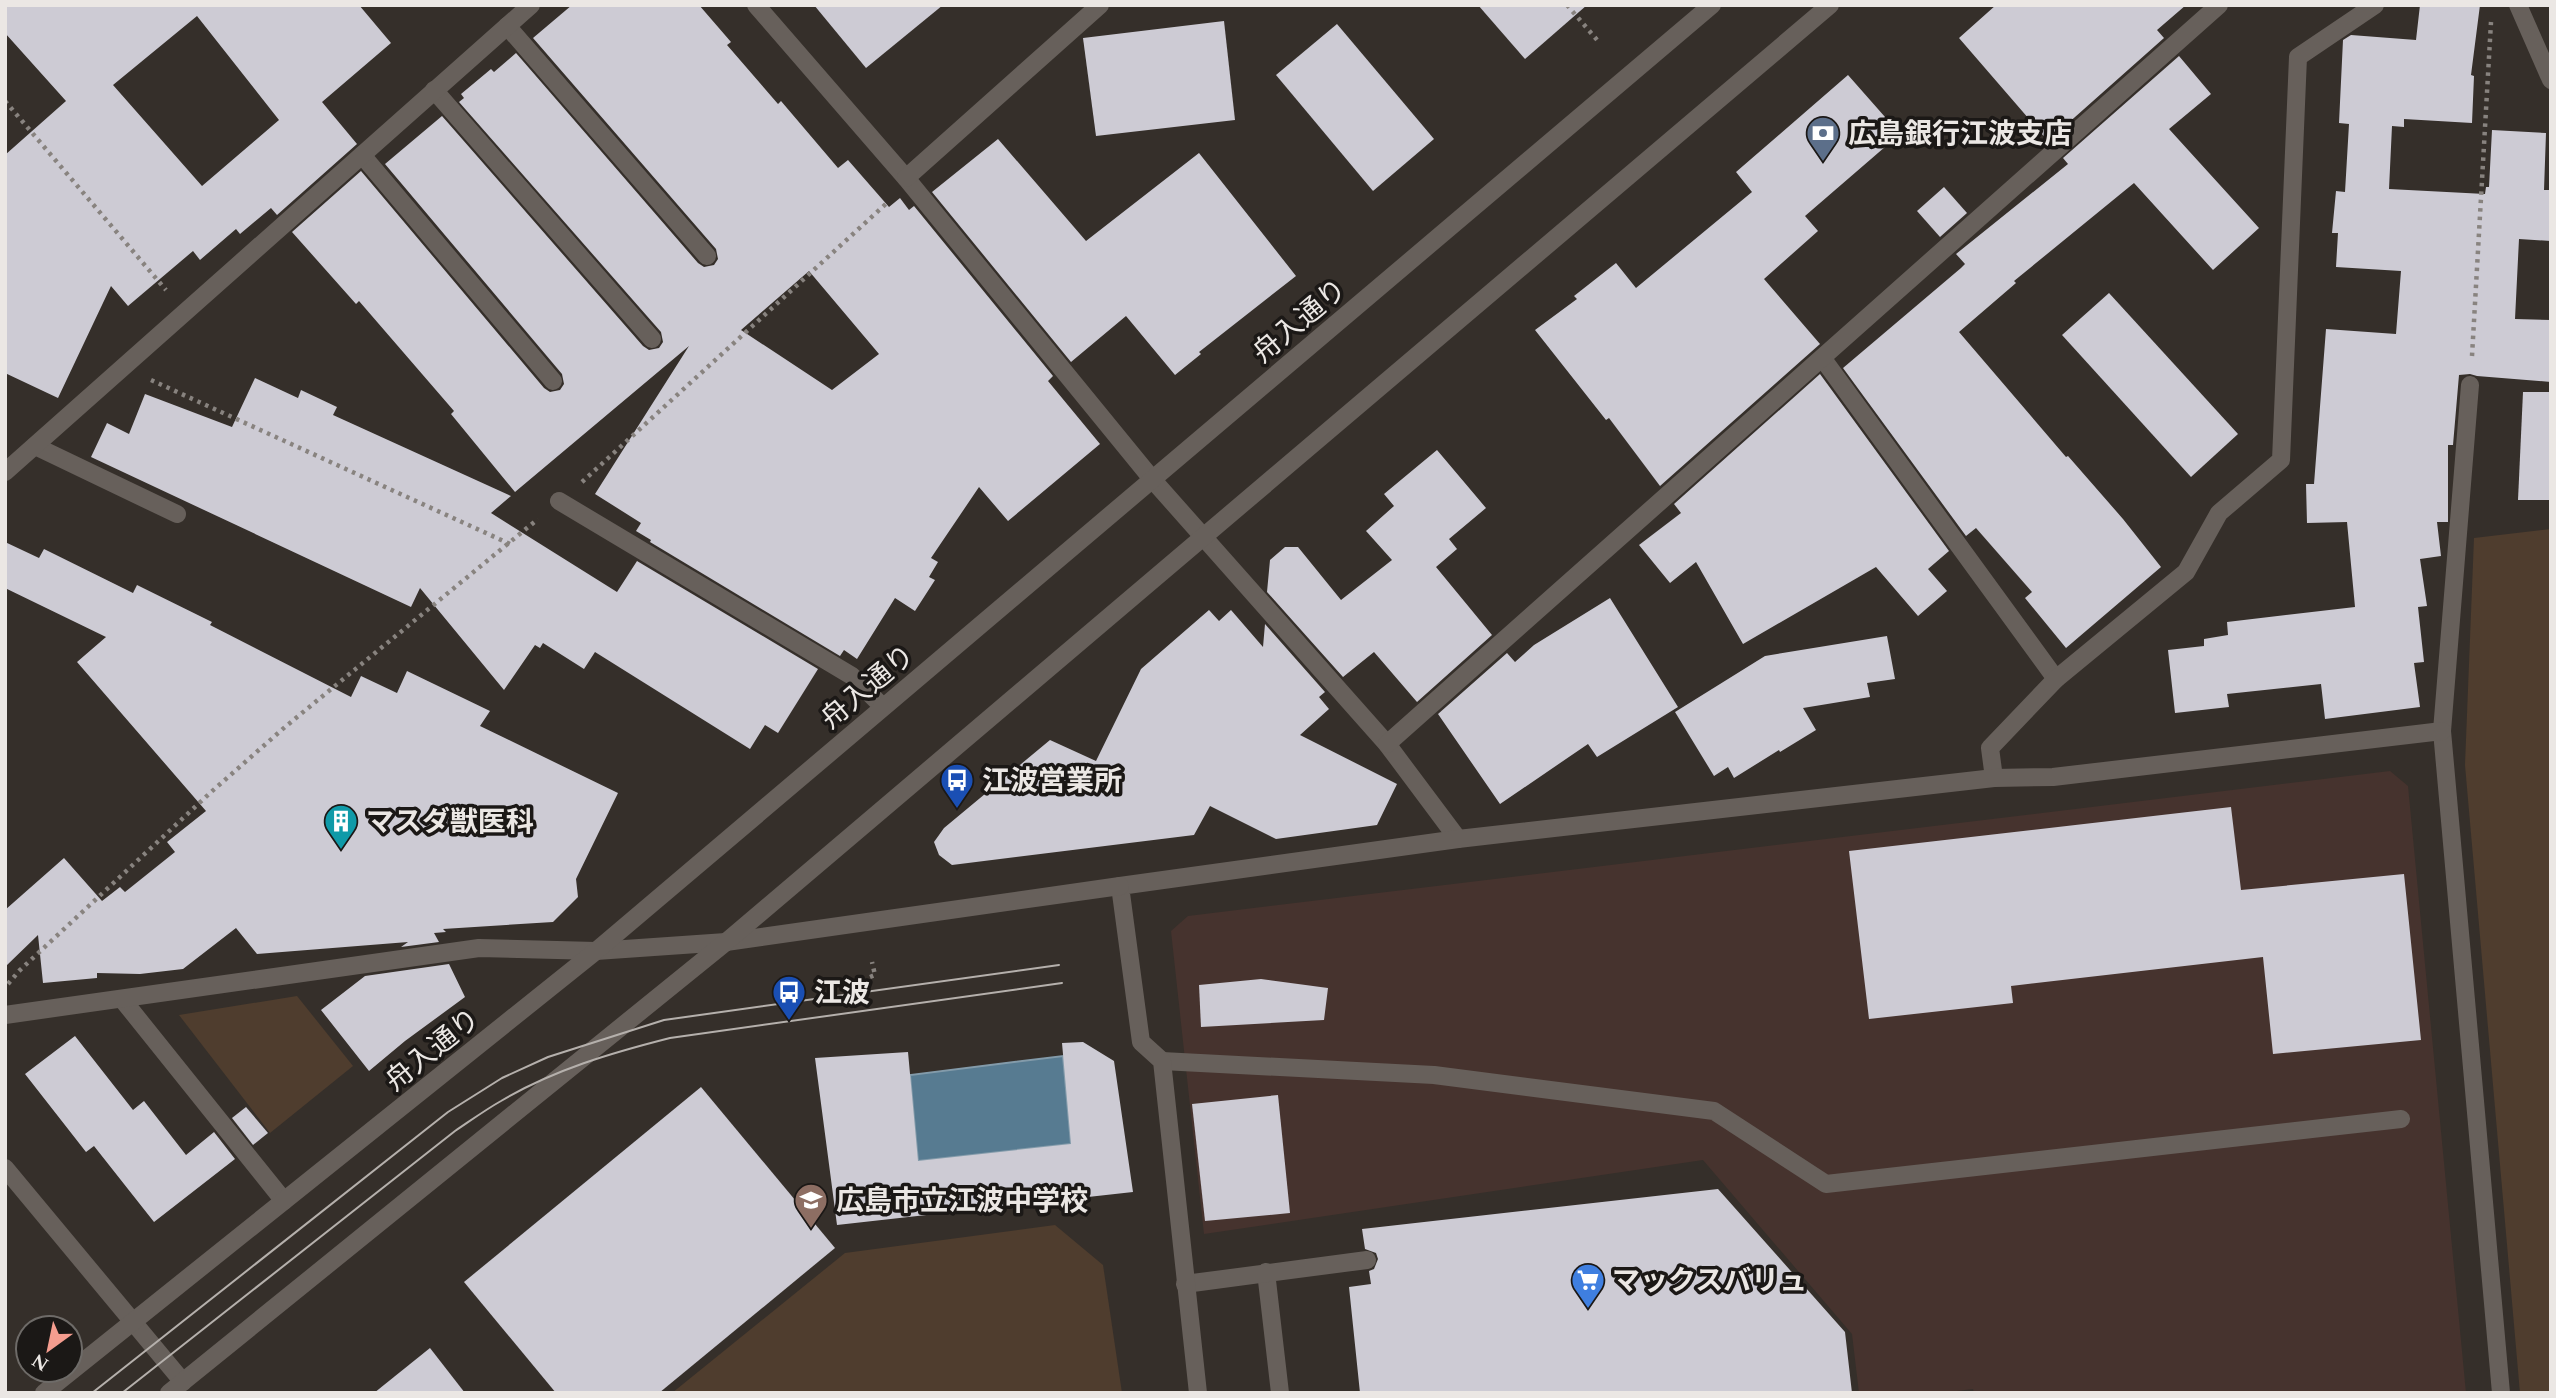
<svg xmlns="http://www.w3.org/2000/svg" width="2556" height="1398" font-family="Spectral,'Noto Sans JP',serif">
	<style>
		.industrial { fill: #46332e }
		.green { fill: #4f3d2e }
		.water { fill: #577b91; stroke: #839baa; stroke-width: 2 }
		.building { fill: #cdcbd4; fill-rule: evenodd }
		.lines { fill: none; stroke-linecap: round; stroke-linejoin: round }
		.path { stroke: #88837f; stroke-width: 4.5; stroke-dasharray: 3.5 5; stroke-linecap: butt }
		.service { stroke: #67605b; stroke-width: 18 }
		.minor { stroke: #67605b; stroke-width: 18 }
		.tertiary { stroke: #67605b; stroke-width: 18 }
		.tram { stroke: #b5b0ac; stroke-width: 2 }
		.labels { text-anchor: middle; stroke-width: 7; stroke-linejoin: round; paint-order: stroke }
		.poi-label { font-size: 28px; font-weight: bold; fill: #ebe7e4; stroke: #1b1816; text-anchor: start }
		.street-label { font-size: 28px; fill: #ebe7e4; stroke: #1b1816 }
	</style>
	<rect width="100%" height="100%" fill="#352f2a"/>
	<polygon class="industrial" points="2390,771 2408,786 2466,1393 1974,1393 1973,1389 1941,1393 1859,1393 1852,1334 1703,1160 1204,1234 1171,931 1188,916"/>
	<g class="green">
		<polygon points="2551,529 2551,1393 2520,1393 2465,765 2474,538"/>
		<polygon points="297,996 353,1066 270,1133 179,1015"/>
		<polygon points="1055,1225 1103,1265 1122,1393 672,1393 845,1253"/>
	</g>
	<polygon class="water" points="1063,1056 1071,1144 918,1161 910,1075"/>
	<g class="building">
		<path d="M5,5H359L391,43L322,102L357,144L277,215L271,208L240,234L236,229L200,260L193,251L128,306L111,286L58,398L5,373V155L66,101L5,33ZM197,16L279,120L202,186L113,85Z"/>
		<path d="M572,5H699L731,42L727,45L778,104L781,101L838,168L848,160L889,207L900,198L909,210L914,206L1053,376L1048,381L1100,444L1008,521L979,487L931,558L938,562L929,577L935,580L915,611L895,598L857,659L844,650L840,656L650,542L651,540L636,531L641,523L595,494L689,346L515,492L451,414L454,411L359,301L356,304L292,232L361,171L544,388L550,392L560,390L564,384L562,374L385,164L442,116L643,346L649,350L659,348L663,342L661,332L459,102L464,98L461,94L491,69L494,72L516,53L698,263L704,267L714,265L718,259L716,249L533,38ZM809,271L879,354L832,390L741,330Z"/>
		<polygon points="814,5 943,5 866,68"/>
		<polygon points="1478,5 1587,5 1525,59"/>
		<polygon points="1996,5 2186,5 2157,30 2164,38 2048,141 1959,38"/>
		<polygon points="2420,5 2480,5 2471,75 2474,76 2472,123 2404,119 2404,127 2392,126 2389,189 2485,194 2486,187 2489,187 2492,130 2546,133 2544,190 2551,190 2551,241 2519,239 2515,319 2551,320 2551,382 2477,376 2470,374 2459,375 2453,445 2448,445 2448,522 2437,522 2441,556 2420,559 2427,606 2418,607 2424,662 2414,663 2420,707 2325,719 2321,684 2227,694 2229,707 2175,713 2168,650 2204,646 2204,639 2228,635 2227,622 2355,607 2347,522 2307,523 2306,484 2314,484 2326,329 2396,334 2401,271 2336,267 2338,233 2332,233 2336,191 2345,192 2349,124 2339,123 2343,40 2351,35 2416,40"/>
		<polygon points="1224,21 1235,120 1096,136 1083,38"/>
		<polygon points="1337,24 1434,139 1373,191 1276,75"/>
		<polygon points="2179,56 2211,94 2169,129 2259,228 2213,270 2134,183 2014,281 2016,283 1959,332 2066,457 2068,456 2123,519 2161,567 2066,648 2025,598 2032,592 1976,528 1966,536 1843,368 1961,268 1965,264 1956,254 2068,164 2063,158"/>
		<polygon points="1848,75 1900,134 1805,216 1818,231 1764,279 1820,344 1660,486 1609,418 1606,420 1535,330 1577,299 1574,296 1616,263 1636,288 1752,192 1736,172"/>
		<polygon points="998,139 1086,241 1199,153 1296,276 1199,352 1201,354 1175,375 1126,316 1071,362 932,192"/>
		<polygon points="1944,187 1967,213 1940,237 1917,211"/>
		<polygon points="2109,293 2238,434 2191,477 2062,335"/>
		<polygon points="1820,374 1949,551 1928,569 1947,591 1918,616 1876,567 1743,644 1696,562 1670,583 1639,545 1681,513 1674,504"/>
		<polygon points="255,378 298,398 301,390 337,407 333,415 511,496 491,513 617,592 637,561 818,669 778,733 765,725 750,749 595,652 584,669 543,643 540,648 535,645 504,690 420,588 411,607 91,457 107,423 129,434 145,394 232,427"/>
		<polygon points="2523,392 2551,392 2551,500 2518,500"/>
		<polygon points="1437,450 1486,508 1449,539 1457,549 1436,567 1492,635 1417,702 1374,652 1343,677 1267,592 1270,560 1285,547 1298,547 1341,600 1392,560 1366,531 1394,506 1384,494"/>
		<polygon points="5,542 39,558 44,549 133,593 137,585 212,622 210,625 351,697 361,676 397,693 407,671 490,711 480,726 618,793 576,879 578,897 553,922 443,929 446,932 434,933 439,942 401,947 408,942 257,954 236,928 183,969 140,974 97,973 97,978 43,983 38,935 5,967 5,910 64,858 102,901 120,887 125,892 175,852 167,842 206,811 77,662 106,637 5,588"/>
		<polygon points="1610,598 1678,707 1597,757 1588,744 1500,804 1438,714 1507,653 1515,662 1534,645"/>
		<polygon points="1209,610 1219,621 1231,610 1263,647 1265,624 1325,692 1319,697 1329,709 1300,735 1397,784 1377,825 1276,839 1210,806 1194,835 952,865 939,855 934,842 944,828 1050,740 1096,761 1141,669"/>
		<polygon points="1887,636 1895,679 1867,683 1870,697 1803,708 1816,730 1780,752 1779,750 1734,778 1728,767 1714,776 1675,712 1765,656"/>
		<polygon points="2231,807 2241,890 2404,874 2421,1040 2273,1054 2263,957 2011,986 2013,1003 1869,1019 1849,851"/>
		<polygon points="449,964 465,997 405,1041 369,1071 321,1010 365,976"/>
		<polygon points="1261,979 1328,988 1324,1020 1201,1027 1199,985"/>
		<polygon points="75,1036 133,1110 144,1101 186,1155 214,1132 235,1159 154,1222 94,1146 86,1152 25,1074"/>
		<polygon points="1083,1042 1114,1061 1133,1192 837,1225 815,1058 908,1052 918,1161 1071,1144 1062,1043"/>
		<polygon points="701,1087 835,1248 659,1393 556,1393 464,1282"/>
		<polygon points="1278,1095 1290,1213 1205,1221 1192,1104"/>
		<polygon points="246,1107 268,1133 253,1145 232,1118"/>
		<polygon points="1718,1189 1845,1332 1852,1393 1360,1393 1349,1287 1371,1284 1369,1271 1374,1269 1378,1259 1376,1253 1365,1249 1362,1229"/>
		<polygon points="430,1348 465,1393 374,1393"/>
	</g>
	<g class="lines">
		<g class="path">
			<polyline points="1567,5 1598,41"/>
			<polyline points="5,101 166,290"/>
			<polyline points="2472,356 2491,22"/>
			<polyline points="151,380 510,544"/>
			<polyline points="582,482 888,202"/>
			<polyline points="870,977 875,975 872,962"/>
			<polyline points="8,984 19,971 210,793 285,727 538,519"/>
		</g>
		<g class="service">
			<polyline points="2518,5 2551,80"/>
			<polyline points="507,26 707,256"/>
			<polyline points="434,90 652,339"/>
			<polyline points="362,155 553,381"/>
			<polyline points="35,446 177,514"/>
			<polyline points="122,999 284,1201"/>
			<polyline points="1162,1061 1434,1075 1714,1111 1826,1184 2401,1119"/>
			<polyline points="1266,1272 1280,1393"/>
			<polyline points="1185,1284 1367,1260"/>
		</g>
		<g class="minor">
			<polyline points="756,5 906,178 1152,479 1387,744 1458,839"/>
			<polyline points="906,178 1100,5"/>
			<polyline points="1823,359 2056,679"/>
			<polyline points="2470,385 2442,731 2501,1393"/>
			<polyline points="5,472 531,5"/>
			<polyline points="559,501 852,676 883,707"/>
			<polyline points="1387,744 2219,5"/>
			<polyline points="1994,778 1990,748 2056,679 2186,572 2219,513 2281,460 2298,57 2375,5"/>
			<polyline points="5,1015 479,948 596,951 726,942"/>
			<polyline points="5,1168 183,1382"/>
			<polyline points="1198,1393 1162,1061 1141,1042 1120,886 1458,839 1994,778 2053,777 2442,731"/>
		</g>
		<g class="tertiary">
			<polyline points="726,942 1120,886"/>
			<polyline points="44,1393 596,951 1712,5"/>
			<polyline points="169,1393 726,942 1830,5"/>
		</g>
		<g class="tram">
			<polyline points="92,1393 448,1112 502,1078 548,1057 664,1020 1059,965"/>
			<path d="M122,1393L455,1131C470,1121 485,1110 501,1101C553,1070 611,1053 670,1038L1062,983"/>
		</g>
	</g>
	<defs>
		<symbol id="bank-pin" viewBox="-11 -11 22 30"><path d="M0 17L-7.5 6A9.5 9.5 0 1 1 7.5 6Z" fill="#5c6f8a" stroke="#1b1816"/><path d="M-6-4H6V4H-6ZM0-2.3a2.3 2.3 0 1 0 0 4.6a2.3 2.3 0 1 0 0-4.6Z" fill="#fff"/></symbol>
		<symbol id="bus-pin" viewBox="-11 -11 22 30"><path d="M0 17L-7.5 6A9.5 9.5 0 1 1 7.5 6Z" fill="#1a4fb4" stroke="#1b1816"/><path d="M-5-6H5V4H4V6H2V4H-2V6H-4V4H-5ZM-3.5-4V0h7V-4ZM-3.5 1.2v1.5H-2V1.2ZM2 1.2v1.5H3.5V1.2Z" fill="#fff"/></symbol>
		<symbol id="building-pin" viewBox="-11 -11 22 30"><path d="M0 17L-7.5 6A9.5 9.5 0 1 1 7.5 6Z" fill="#0f9aa8" stroke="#1b1816"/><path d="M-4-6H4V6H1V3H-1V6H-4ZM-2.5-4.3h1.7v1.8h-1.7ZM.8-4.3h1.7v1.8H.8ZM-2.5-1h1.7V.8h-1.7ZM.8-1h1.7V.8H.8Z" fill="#fff"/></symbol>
		<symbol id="school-pin" viewBox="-11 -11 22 30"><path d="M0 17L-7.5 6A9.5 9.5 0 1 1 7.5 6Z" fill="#8d6e63" stroke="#1b1816"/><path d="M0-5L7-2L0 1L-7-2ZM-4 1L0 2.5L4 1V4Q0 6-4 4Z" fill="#fff"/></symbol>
		<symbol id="supermarket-pin" viewBox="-11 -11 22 30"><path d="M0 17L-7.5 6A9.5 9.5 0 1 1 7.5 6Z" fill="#3f7fe0" stroke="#1b1816"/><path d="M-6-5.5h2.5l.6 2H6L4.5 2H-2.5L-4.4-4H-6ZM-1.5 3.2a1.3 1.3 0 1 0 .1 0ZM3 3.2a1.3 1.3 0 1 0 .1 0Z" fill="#fff"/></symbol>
	</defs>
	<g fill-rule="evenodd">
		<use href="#bank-pin" x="1804" y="114" width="38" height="52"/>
		<use href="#bus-pin" x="938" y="761" width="38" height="52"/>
		<use href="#building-pin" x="322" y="802" width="38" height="52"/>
		<use href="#bus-pin" x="770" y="973" width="38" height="52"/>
		<use href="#school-pin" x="792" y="1181" width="38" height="52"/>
		<use href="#supermarket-pin" x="1569" y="1261" width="38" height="52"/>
	</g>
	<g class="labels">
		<g class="poi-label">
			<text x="1848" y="143">広島銀行江波支店</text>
			<text x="982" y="790">江波営業所</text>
			<text x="366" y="831">マスダ獣医科</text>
			<text x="814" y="1002">江波</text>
			<text x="836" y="1210">広島市立江波中学校</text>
			<text x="1612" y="1290">マックスバリュ</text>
		</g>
		<g class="street-label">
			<text transform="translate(1299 320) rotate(-40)" y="10">舟入通り</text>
			<text transform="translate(867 686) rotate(-40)" y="10">舟入通り</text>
			<text transform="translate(432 1049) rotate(-39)" y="10">舟入通り</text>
		</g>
	</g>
	<rect width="2556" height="1398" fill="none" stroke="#ebe7e4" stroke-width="14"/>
	<g transform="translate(49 1349) rotate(213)"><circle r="33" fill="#1b1816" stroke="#6e6b68" stroke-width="2"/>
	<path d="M0-5L12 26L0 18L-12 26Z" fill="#f59d8f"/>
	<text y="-10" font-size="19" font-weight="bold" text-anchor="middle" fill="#ebe7e4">N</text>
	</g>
</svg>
